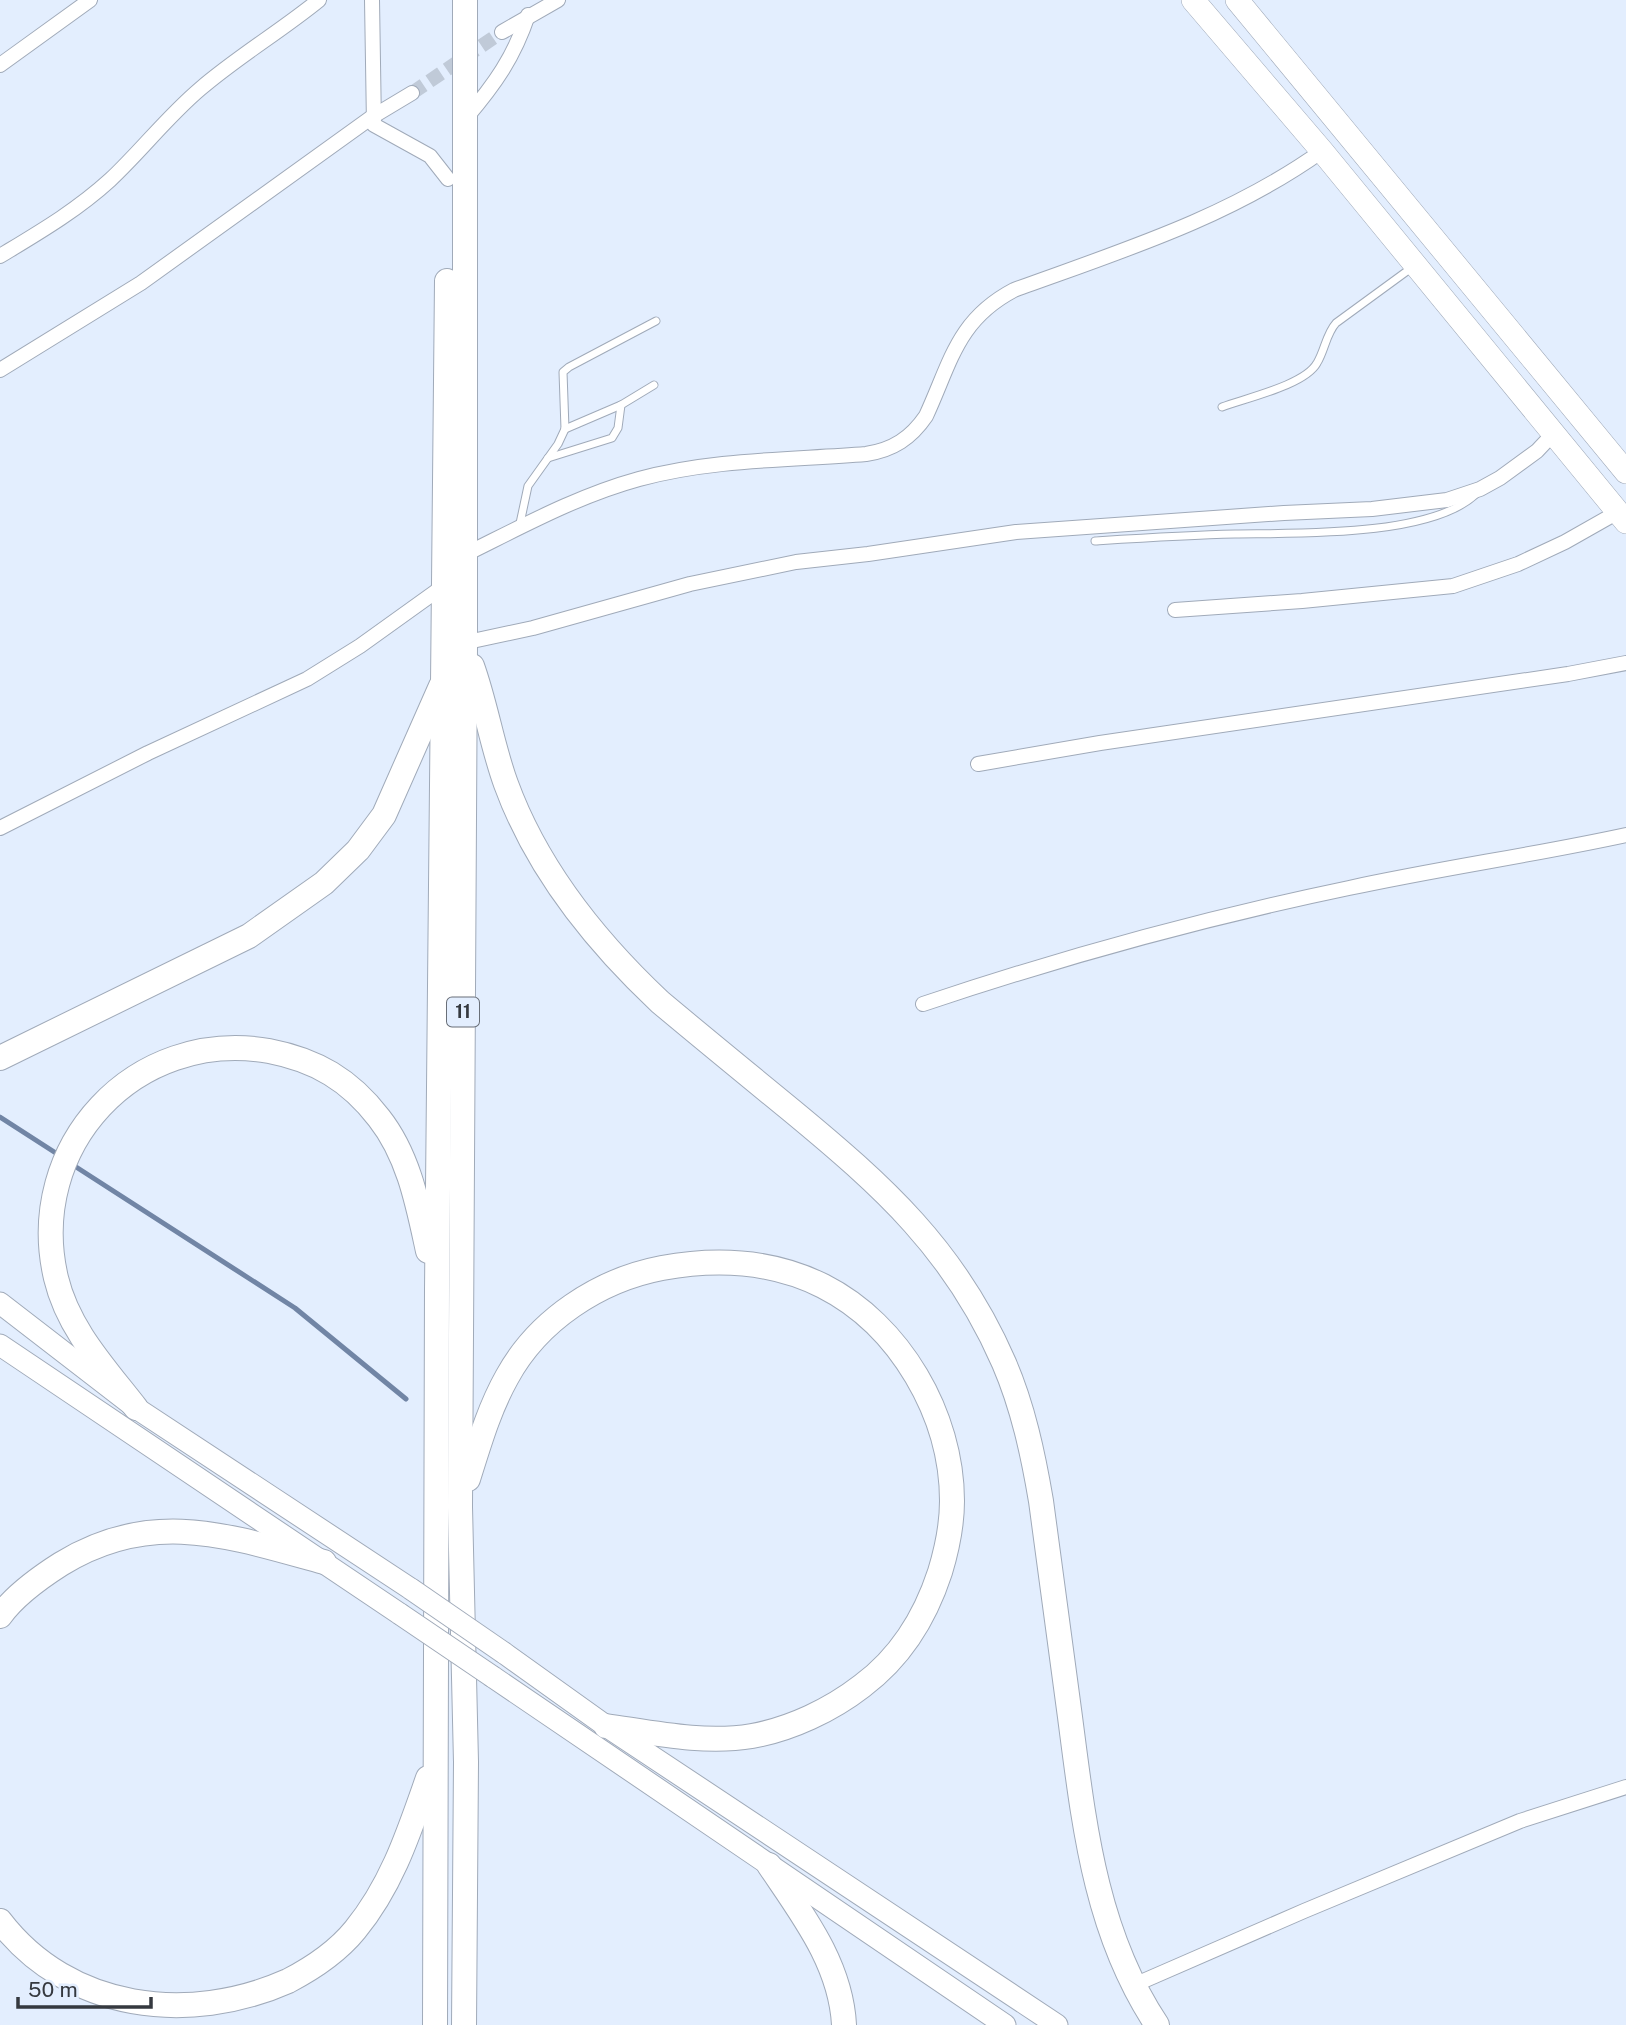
<svg xmlns="http://www.w3.org/2000/svg" width="1626" height="2025" font-family="'Public Sans',sans-serif">
	<style>
		.lines { fill: none; stroke-linecap: round; stroke-linejoin: round }
		.stream { stroke: #7185a5; stroke-width: 5 }
		.minor-tunnel { stroke: #c0cad8; stroke-width: 14; stroke-dasharray: 14 7; stroke-linecap: butt }
		.service-casing { stroke: #a0aab9; stroke-width: 9 }
		.minor-casing { stroke: #a0aab9; stroke-width: 16 }
		.secondary-casing { stroke: #a0aab9; stroke-width: 23 }
		.primary-casing { stroke: #a0aab9; stroke-width: 24 }
		.trunk-casing { stroke: #a0aab9; stroke-width: 26 }
		.service { stroke: #fff; stroke-width: 7 }
		.minor { stroke: #fff; stroke-width: 14 }
		.secondary { stroke: #fff; stroke-width: 21 }
		.primary { stroke: #fff; stroke-width: 23 }
		.trunk { stroke: #fff; stroke-width: 24 }
		.secondary-bridge-casing { stroke: #a0aab9; stroke-width: 23; stroke-linecap: butt }
		.secondary-bridge { stroke: #fff; stroke-width: 21 }
		.labels { text-anchor: middle; stroke-width: 7; stroke-linejoin: round; paint-order: stroke }
		.shield { fill: #e3eefe; stroke: #696f78; stroke-width: 2 }
		.shield-label { font-size: 18px; font-weight: bold; fill: #35393f }
	</style>
	<rect width="100%" height="100%" fill="#e3eefe"/>
	<g class="lines">
		<g class="stream">
			<polyline points="0,1117 62,1157"/>
			<polyline points="73,1165 295,1308 406,1399"/>
		</g>
		<polyline class="minor-tunnel" points="412,93 502,32"/>
		<defs>
			<g id="service">
				<path d="M1222,407C1246,398 1305,385 1317,363C1325,350 1326,334 1336,323L1414,266"/>
				<polyline points="565,429 621,405 654,385"/>
				<polyline points="548,458 612,438 618,428 621,405"/>
				<polyline points="519,528 528,486 558,444 565,429 563,372 569,367 656,321"/>
				<path d="M1095,541C1142,538 1188,535 1235,534C1296,533 1429,537 1475,495"/>
			</g>
			<g id="minor">
				<polyline points="372,0 374,125 430,156 448,179"/>
				<polyline points="502,32 558,0"/>
				<polyline points="0,65 90,0"/>
				<path d="M466,118C495,84 514,57 528,15"/>
				<path d="M0,256C38,233 76,211 110,180C141,151 167,117 200,89C237,57 281,31 319,0"/>
				<polyline points="0,370 141,283 372,117 412,93"/>
				<path d="M464,555C521,527 577,496 639,479C712,459 791,460 866,454C893,450 911,438 926,416C951,362 957,320 1014,290C1121,251 1228,218 1322,151"/>
				<polyline points="1175,610 1302,601 1453,586 1518,564 1565,542 1618,512"/>
				<polyline points="463,643 533,628 690,584 796,562 868,554 1016,532 1284,513 1372,509 1447,500 1480,489 1500,478 1537,451 1553,434"/>
				<polyline points="978,764 1100,743 1568,674 1626,663"/>
				<polyline points="0,828 148,753 307,679 360,646 445,585"/>
				<path d="M923,1004C1063,957 1205,918 1349,888C1441,868 1534,855 1626,835"/>
				<polyline points="1134,1985 1304,1911 1520,1821 1626,1787"/>
			</g>
			<g id="secondary">
				<polyline points="0,1303 136,1408 411,1589"/>
				<polyline points="0,1345 400,1614"/>
				<polyline points="504,1653 606,1726 1057,2025"/>
				<polyline points="493,1677 1005,2025"/>
			</g>
			<g id="primary">
				<polyline points="1193,0 1322,151 1626,522"/>
				<polyline points="1237,0 1626,472"/>
			</g>
			<g id="trunk">
				<path d="M472,666C486,705 492,746 506,784C537,869 595,941 660,1002C703,1038 747,1074 791,1110C883,1186 955,1250 1004,1363C1023,1407 1033,1454 1041,1501C1051,1573 1060,1645 1070,1717C1084,1824 1095,1932 1157,2025"/>
				<polyline points="0,1058 249,936 324,883 358,850 384,815 441,686"/>
				<path d="M136,1408C105,1368 68,1329 56,1278C25,1146 135,1028 269,1051C316,1060 350,1080 379,1118C409,1156 418,1205 428,1251"/>
				<path d="M468,1479C479,1444 489,1409 507,1377C538,1320 599,1280 662,1268C716,1258 773,1261 823,1286C900,1325 952,1415 952,1501C952,1525 947,1549 940,1572C925,1618 901,1657 862,1686C831,1710 791,1729 752,1736C704,1744 654,1733 606,1726"/>
				<path d="M0,1616C15,1595 39,1578 61,1564C152,1508 229,1536 324,1562"/>
				<path d="M769,1865C802,1914 841,1964 844,2025"/>
				<path d="M0,1921C69,2011 189,2025 288,1981C313,1968 337,1952 355,1930C392,1885 409,1832 428,1778"/>
				<polyline points="435,2025 437,1289 447,281"/>
				<polyline points="464,2025 466,1762 460,1507 465,647 465,0"/>
			</g>
		</defs>
		<use href="#service" class="service-casing"/>
		<use href="#minor" class="minor-casing"/>
		<use href="#secondary" class="secondary-casing"/>
		<use href="#primary" class="primary-casing"/>
		<use href="#trunk" class="trunk-casing"/>
		<use href="#service" class="service"/>
		<use href="#minor" class="minor"/>
		<use href="#secondary" class="secondary"/>
		<use href="#primary" class="primary"/>
		<use href="#trunk" class="trunk"/>
		<defs>
			<g id="secondary-bridge">
				<polyline points="411,1589 504,1653"/>
				<polyline points="400,1614 493,1677"/>
			</g>
		</defs>
		<use href="#secondary-bridge" class="secondary-bridge-casing"/>
		<use href="#secondary-bridge" class="secondary-bridge"/>
	</g>
	<g class="labels">
		<rect class="shield" x="447" y="997.5" width="32" height="29" rx="5"/>
		<g class="shield-label">
			<text x="463" y="1018">11</text>
		</g>
	</g>
	<path d="M18 1997v10h133v-10" fill="none" stroke="#35393f" stroke-width="3.5"/>
	<text x="28" y="1997" font-size="21" fill="#35393f" stroke="#e3eefe" stroke-width="5" paint-order="stroke">50 m</text>
</svg>
